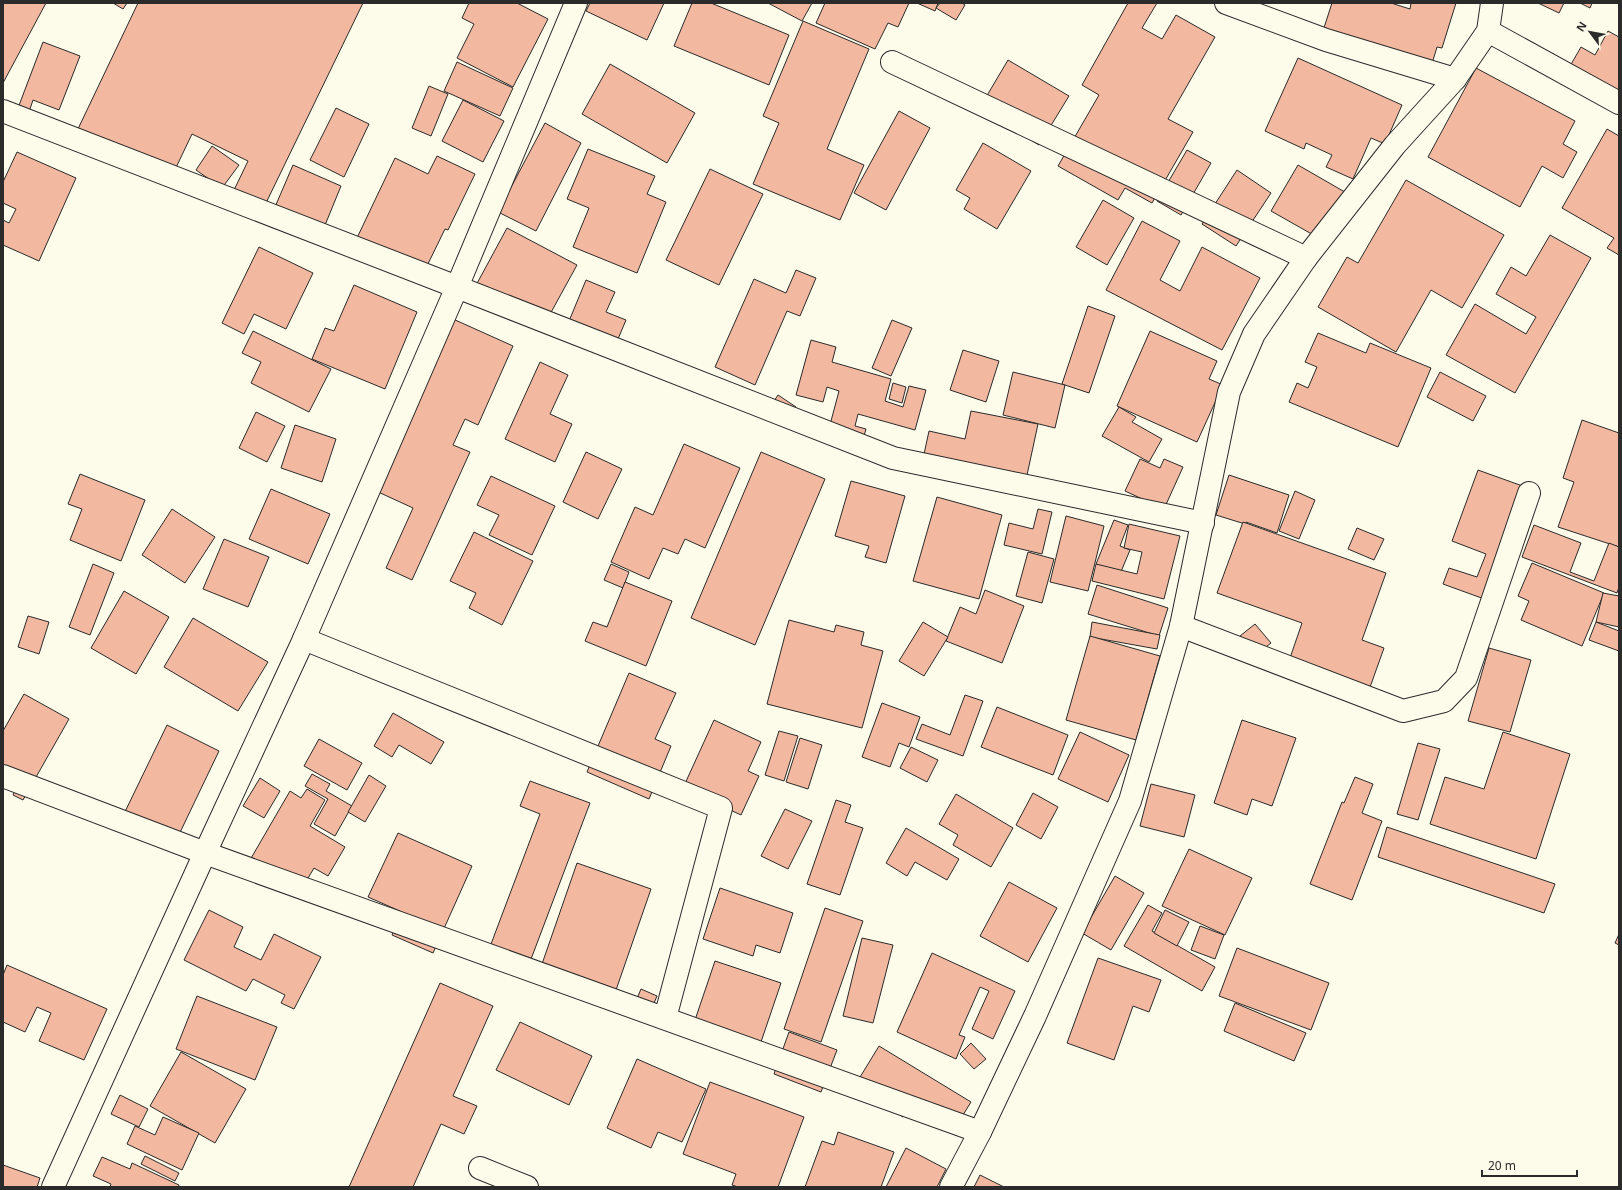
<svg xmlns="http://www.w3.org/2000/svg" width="1622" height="1190" font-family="'Noto Sans',sans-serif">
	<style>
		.building { fill: #f2b8a0; stroke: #2b2b2b }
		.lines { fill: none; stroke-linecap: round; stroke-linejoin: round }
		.minor-casing { stroke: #2b2b2b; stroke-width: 24 }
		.minor { stroke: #fdfbea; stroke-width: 22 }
	</style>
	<rect width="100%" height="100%" fill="#fdfbea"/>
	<g class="building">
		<polygon points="3,3 46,3 3,83"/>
		<polygon points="113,3 127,3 123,9"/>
		<polygon points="138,3 363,3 265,205 234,190 248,161 192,134 172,176 77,131"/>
		<polygon points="469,3 517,3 548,19 513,87 457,58 474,24 462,18"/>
		<polygon points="590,3 664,3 647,40 586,11"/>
		<polygon points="692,3 711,3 789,35 769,85 674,46"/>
		<polygon points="768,3 812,3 802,21"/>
		<polygon points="825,3 909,3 898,27 888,23 875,49 816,23"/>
		<polygon points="917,3 938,3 935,11"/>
		<polygon points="940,3 962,3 965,5 956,20 936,8"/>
		<polygon points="1128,3 1157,3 1142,28 1162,39 1176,15 1215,37 1168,119 1193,132 1152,203 1125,188 1118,200 1058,166 1099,95 1082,85"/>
		<polygon points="1332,3 1391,3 1410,9 1411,3 1456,3 1442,48 1437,47 1431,67 1321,37"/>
		<polygon points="1538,3 1564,3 1559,13"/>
		<polygon points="1580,3 1592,3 1590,8"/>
		<polygon points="803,21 869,49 827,149 864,165 840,220 753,184 779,123 763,116"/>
		<polygon points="1608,31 1619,37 1619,102 1566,73 1581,47 1595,55"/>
		<polygon points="43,42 80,56 59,110 33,100 29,112 18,108"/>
		<polygon points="1298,58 1402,105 1385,144 1371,138 1353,179 1326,167 1332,155 1306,143 1304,149 1265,131"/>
		<polygon points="1008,60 1069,96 1039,145 979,109"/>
		<polygon points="457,62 513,88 500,116 444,91"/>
		<polygon points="610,64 695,113 667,163 582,114"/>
		<polygon points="1476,68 1575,121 1563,144 1577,152 1563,178 1542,166 1520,207 1428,157"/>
		<polygon points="429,86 448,94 431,136 412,128"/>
		<polygon points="463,100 504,121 483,162 442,141"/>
		<polygon points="336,108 369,124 344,177 310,160"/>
		<polygon points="899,111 930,128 886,210 854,193"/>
		<polygon points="545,123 581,143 536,231 498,212"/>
		<polygon points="1607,129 1619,136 1619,255 1607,248 1614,238 1562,208"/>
		<polygon points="983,143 1031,171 997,229 964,209 970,198 956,190"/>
		<polygon points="212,146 239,165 222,188 196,170"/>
		<polygon points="588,149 655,176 647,194 666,202 637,273 573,247 589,208 567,199"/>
		<polygon points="1187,150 1211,163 1181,215 1157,201"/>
		<polygon points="17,152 76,178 39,261 3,245 3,220 9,223 16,209 3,203 3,182"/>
		<polygon points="437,156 475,174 448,230 445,229 424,272 356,240 395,158 428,174"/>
		<polygon points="293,165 341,186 321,235 272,214"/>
		<polygon points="1298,165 1350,195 1324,241 1271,211"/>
		<polygon points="710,169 763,194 719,285 666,260"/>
		<polygon points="1237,170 1271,193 1236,246 1202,224"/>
		<polygon points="1406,180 1504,235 1462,308 1431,290 1396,352 1318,307 1347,257 1358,263"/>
		<polygon points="1103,200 1134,218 1107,265 1076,247"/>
		<polygon points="1142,221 1180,241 1160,280 1180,291 1202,247 1260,278 1222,350 1106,290"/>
		<polygon points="507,228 577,265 543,327 474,289"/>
		<polygon points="1550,235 1591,258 1515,393 1446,355 1475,304 1526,334 1536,317 1496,294 1511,267 1526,276"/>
		<polygon points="259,247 313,273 286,329 254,314 244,334 222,323"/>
		<polygon points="796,270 816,278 800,316 787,311 755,385 715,367 754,279 786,293"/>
		<polygon points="586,280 615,292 606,312 626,320 610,358 562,338"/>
		<polygon points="354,285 417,312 385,389 312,359 325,328 334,331"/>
		<polygon points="1088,306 1115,316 1089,393 1062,384"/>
		<polygon points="453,319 513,346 478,425 465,419 453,445 470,452 412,580 386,568 413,508 376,491"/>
		<polygon points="892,320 912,328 891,376 872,368"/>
		<polygon points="253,331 331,369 309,412 251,383 261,362 242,353"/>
		<polygon points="1150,331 1217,361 1209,379 1223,385 1197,442 1117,406"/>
		<polygon points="1318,333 1366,353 1370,343 1431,368 1398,447 1289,402 1297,383 1308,388 1317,367 1305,362"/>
		<polygon points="811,340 836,347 832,362 891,379 885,401 903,407 909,386 926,390 915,430 858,414 855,426 866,429 861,446 827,436 839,391 827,387 823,402 796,395"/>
		<polygon points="963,350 999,361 986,402 950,390"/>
		<polygon points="540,362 568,375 550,414 572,424 555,462 505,439"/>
		<polygon points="1013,372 1065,385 1055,428 1003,415"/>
		<polygon points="1440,372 1486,396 1473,421 1427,397"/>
		<polygon points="893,383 906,387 902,403 889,399"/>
		<polygon points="778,395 796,407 787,420 770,407"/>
		<polygon points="1119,407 1136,417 1132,422 1162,439 1149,462 1102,436"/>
		<polygon points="971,411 1038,424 1024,489 921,468 929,431 965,439"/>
		<polygon points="256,412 285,426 267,462 239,448"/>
		<polygon points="1582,420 1619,433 1619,547 1558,527 1574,482 1563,478"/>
		<polygon points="295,425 336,439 322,482 281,468"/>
		<polygon points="684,444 740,468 705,548 685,539 678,554 663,548 649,579 611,562 635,507 653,515"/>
		<polygon points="586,452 622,469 598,519 563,502"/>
		<polygon points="761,452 825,479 755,645 691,618"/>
		<polygon points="1140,459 1160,468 1164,459 1183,467 1164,509 1125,491"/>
		<polygon points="1478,470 1528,488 1487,600 1443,584 1449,568 1477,577 1486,554 1452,541"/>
		<polygon points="80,474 145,500 121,561 70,540 82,509 68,504"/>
		<polygon points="1229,475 1289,495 1277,533 1246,522 1245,524 1216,515"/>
		<polygon points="491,476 555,506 532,555 489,535 499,515 477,505"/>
		<polygon points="851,481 905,496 886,563 865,557 869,546 835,536"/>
		<polygon points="271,489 330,514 308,564 249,539"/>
		<polygon points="1295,491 1315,500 1299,539 1279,531"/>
		<polygon points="937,497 1002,515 979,599 913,581"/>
		<polygon points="172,509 215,537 185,583 142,555"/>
		<polygon points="1038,509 1052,512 1042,554 1004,545 1009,523 1033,529"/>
		<polygon points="1066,516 1104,526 1088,591 1050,582"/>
		<polygon points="1114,520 1128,525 1120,546 1130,550 1120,574 1096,564"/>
		<polygon points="1243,522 1386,573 1362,640 1384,648 1364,704 1290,658 1302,623 1217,593"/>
		<polygon points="1129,524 1180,536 1164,599 1092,581 1096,564 1137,574 1142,552 1124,548"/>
		<polygon points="1534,525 1581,543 1570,572 1594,581 1609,543 1619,547 1619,587 1617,593 1522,557"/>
		<polygon points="1357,528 1384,539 1374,560 1348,549"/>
		<polygon points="474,532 533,561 502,625 469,608 476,593 450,581"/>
		<polygon points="224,539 269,557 248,607 203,589"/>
		<polygon points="1028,552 1054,559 1042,603 1016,596"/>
		<polygon points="1532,563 1604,593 1582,646 1521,620 1529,601 1518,596"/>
		<polygon points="93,564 114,573 90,635 69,627"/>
		<polygon points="611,564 629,572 623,588 604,580"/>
		<polygon points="625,582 672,601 646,666 585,641 593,622 607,627"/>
		<polygon points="1097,585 1168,608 1159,636 1088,614"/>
		<polygon points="985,590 1024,606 1002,663 946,641 960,607 976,614"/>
		<polygon points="124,591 169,617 136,674 91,648"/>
		<polygon points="1603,593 1619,596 1619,627 1596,622"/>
		<polygon points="28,616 49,622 39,654 18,647"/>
		<polygon points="193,618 268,662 238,711 164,667"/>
		<polygon points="789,620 834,632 836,625 864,632 861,645 883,651 862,728 767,704"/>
		<polygon points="923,622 948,637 924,676 899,661"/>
		<polygon points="1092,622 1160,635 1157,649 1090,637"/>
		<polygon points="1596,622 1619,631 1619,651 1589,640"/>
		<polygon points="1255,624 1271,643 1251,659 1235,640"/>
		<polygon points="1090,636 1160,656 1136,740 1066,720"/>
		<polygon points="1489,648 1531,660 1510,732 1468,721"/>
		<polygon points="629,673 676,693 655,739 671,746 649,799 587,772"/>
		<polygon points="24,694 69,719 23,800 13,795 18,784 3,776 3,731"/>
		<polygon points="965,695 983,701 963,756 916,739 922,724 950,735"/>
		<polygon points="882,703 920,717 909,747 899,743 890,767 862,757"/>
		<polygon points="997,707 1068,735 1053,775 981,747"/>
		<polygon points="393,713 444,742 431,764 399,745 392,757 374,746"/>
		<polygon points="714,720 761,742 748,771 759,776 741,815 683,788"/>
		<polygon points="1242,720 1296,738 1272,806 1252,799 1247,815 1214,803"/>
		<polygon points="167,725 219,751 174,845 121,820"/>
		<polygon points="779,731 798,736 784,781 765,775"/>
		<polygon points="1080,732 1129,755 1108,802 1058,779"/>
		<polygon points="1503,732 1570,754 1536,859 1430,824 1445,777 1484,789"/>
		<polygon points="800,738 822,745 808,789 786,782"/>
		<polygon points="319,739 362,763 347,790 304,766"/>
		<polygon points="1418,743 1440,749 1418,820 1397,814"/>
		<polygon points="911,747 938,760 927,782 900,768"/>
		<polygon points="312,774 330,784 326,791 352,806 335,836 314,824 328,799 305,786"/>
		<polygon points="369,775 386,786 365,822 348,812"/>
		<polygon points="1355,777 1373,784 1362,813 1382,821 1352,900 1310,884 1342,802 1344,803"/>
		<polygon points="260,778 280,791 264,818 243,806"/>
		<polygon points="530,781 590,803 525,975 485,960 540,814 520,806"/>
		<polygon points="1151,784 1195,795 1184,837 1140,826"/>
		<polygon points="307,789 325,800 310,826 345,847 328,876 314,868 301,890 250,860 290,791 301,798"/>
		<polygon points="1033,793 1058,807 1041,839 1016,825"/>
		<polygon points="956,794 1013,828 991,867 953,845 958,835 939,824"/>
		<polygon points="836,800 851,805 845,822 863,828 840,895 807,884"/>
		<polygon points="785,809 812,821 788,869 761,856"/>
		<polygon points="1387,827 1555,884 1544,913 1378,857"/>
		<polygon points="906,828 959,859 947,880 915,862 907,876 886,863"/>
		<polygon points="398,833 472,866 433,953 392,935 402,912 368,897"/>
		<polygon points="1189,849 1252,878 1225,935 1162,906"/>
		<polygon points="577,863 651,889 616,990 542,964"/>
		<polygon points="1115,876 1144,893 1111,950 1082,933"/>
		<polygon points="1009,882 1057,908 1028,962 980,936"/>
		<polygon points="720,888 793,913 780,953 756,945 753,956 703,939"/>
		<polygon points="1148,905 1162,913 1152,931 1215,967 1202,991 1124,946"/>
		<polygon points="825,908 863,921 821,1042 784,1029"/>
		<polygon points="209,910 243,927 234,947 261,960 274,934 321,957 294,1009 281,1003 285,995 253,979 246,991 184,960"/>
		<polygon points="1165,910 1189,922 1177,946 1154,933"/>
		<polygon points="1200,926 1224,935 1215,959 1191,950"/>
		<polygon points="1619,934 1619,945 1615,943"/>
		<polygon points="862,938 893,945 873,1023 843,1016"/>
		<polygon points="1237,948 1329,983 1311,1030 1219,996"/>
		<polygon points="932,953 1015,991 993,1039 972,1029 989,991 980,987 959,1035 965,1037 956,1059 897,1032"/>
		<polygon points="1098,958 1161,980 1149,1012 1133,1006 1114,1060 1067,1043"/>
		<polygon points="715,961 781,983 761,1042 695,1020"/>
		<polygon points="7,965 107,1009 84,1060 39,1041 51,1013 37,1007 25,1032 3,1022 3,975"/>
		<polygon points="440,983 493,1006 453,1096 477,1106 464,1134 441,1124 413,1187 349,1187"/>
		<polygon points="641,989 657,996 646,1022 630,1015"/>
		<polygon points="197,996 277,1027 255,1080 176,1049"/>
		<polygon points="1235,1003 1306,1033 1294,1061 1224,1031"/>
		<polygon points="520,1022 592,1056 569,1105 496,1070"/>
		<polygon points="789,1032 837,1050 821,1092 774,1074"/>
		<polygon points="971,1043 986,1059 974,1069 960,1054"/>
		<polygon points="879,1046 971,1102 952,1133 909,1107 903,1117 854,1087"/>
		<polygon points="181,1052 246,1089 215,1143 150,1106"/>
		<polygon points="637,1059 706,1089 682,1142 658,1132 651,1148 607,1128"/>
		<polygon points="710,1082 804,1117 778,1187 738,1187 732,1185 736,1174 683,1154"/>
		<polygon points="120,1095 148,1109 139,1127 111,1114"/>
		<polygon points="163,1117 199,1133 182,1170 127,1144 135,1126 155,1135"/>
		<polygon points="838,1132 894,1152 881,1187 805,1187 822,1141 834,1145"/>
		<polygon points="906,1148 946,1169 937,1187 886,1187"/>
		<polygon points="145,1156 179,1173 175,1181 141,1164"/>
		<polygon points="102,1157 130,1169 132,1163 179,1185 178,1187 110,1187 111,1184 93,1176"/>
		<polygon points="3,1165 40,1178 37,1187 3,1187"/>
		<polygon points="980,1175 1004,1187 974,1187"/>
	</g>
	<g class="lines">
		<defs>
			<g id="minor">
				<polyline points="1226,3 1326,40 1455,79"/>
				<polyline points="1488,31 1619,103"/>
				<polyline points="892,62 1306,258"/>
				<polyline points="3,111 457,287 893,458 1203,523"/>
				<polyline points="1181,626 1403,711 1444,701 1466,678 1529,493"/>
				<polyline points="304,639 721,808 665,1018"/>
				<polyline points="3,776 205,853 980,1132"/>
				<polyline points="480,1168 527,1187"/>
				<polyline points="53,1187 205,853 304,639 457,287 576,3"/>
				<polyline points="951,1187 980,1132 1035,1016 1130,801 1181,626 1229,392 1254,334 1306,258 1395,145 1455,79 1488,31 1492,3"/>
			</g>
		</defs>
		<use href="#minor" class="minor-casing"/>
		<use href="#minor" class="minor"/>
	</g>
	<rect width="1622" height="1190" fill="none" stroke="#2b2b2b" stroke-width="8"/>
	<g transform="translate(1590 32) rotate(302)" stroke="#fdfbea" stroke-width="3" paint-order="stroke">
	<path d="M0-3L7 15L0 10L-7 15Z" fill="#2b2b2b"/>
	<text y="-6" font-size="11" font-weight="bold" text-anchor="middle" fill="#2b2b2b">N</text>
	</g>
	<path d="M1482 1170v6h95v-6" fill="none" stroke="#2b2b2b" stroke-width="2"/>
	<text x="1488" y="1170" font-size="12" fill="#2b2b2b" stroke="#fdfbea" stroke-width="3" paint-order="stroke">20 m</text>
</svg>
